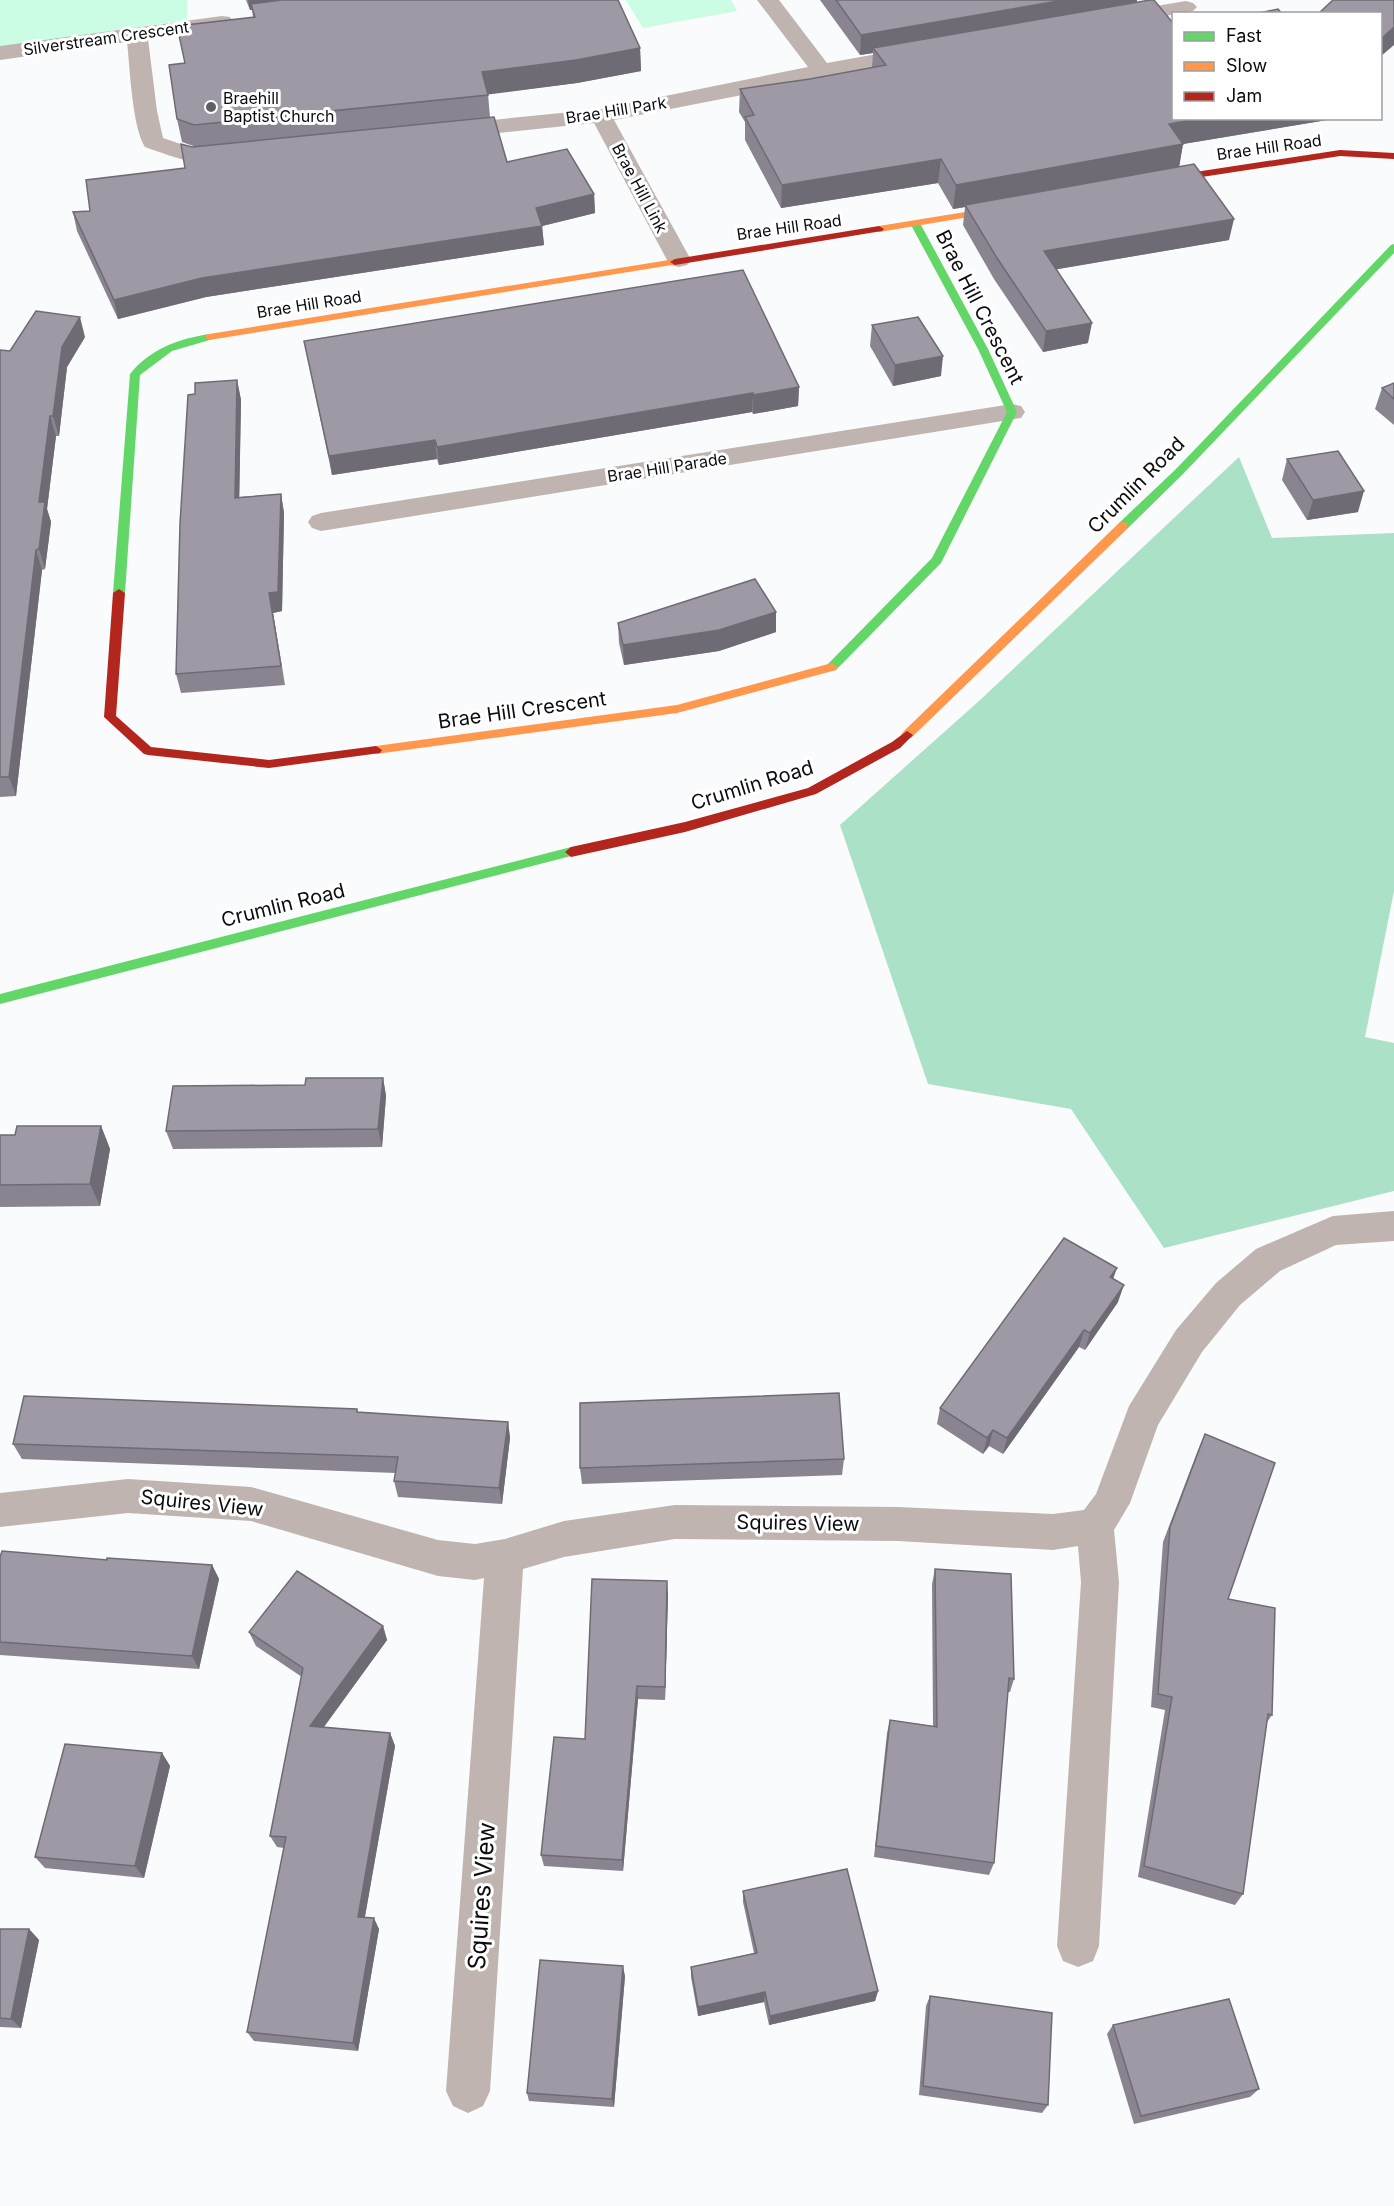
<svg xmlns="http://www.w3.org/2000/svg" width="1394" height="2206" font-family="Inter,sans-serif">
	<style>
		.green { fill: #cafde3 }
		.forest { fill: #abe1c7 }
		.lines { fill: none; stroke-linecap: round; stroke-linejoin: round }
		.street { fill: #bfb4b0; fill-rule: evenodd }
		.fast { fill: #63d668; fill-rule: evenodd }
		.slow { fill: #ff974d; fill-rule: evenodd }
		.jam { fill: #b3261e; fill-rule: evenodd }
		.wall { fill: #89848f }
		.shaded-wall { fill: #6f6b74 }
		.building { fill: #9f99a6; stroke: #6f6b74; stroke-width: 1.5 }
		.poi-dot { fill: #5e6062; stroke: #fff; stroke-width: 2 }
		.labels { text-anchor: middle; stroke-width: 6; stroke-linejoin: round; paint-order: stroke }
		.far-street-label { font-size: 16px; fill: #0b0c0e; stroke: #fff }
		.far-poi-label { font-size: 16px; fill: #0b0c0e; stroke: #fff; text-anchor: start }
		.street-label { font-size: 20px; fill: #0b0c0e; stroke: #fff }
		.near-street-label { font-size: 24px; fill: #0b0c0e; stroke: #fff }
	</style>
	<rect width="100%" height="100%" fill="#f9fbfd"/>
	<g class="green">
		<polygon points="0,0 187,0 187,20 0,47"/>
		<polygon points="626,0 731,0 737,11 643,28"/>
	</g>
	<polygon class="forest" points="1239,457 1272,538 1394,533 1394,891 1365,1037 1394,1043 1394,1191 1164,1248 1071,1109 928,1084 840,825 979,701"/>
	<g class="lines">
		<g class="street">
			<polygon points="757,0 779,0 827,63 916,47 924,49 927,54 924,59 916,61 614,120 691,260 687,265 679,267 671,265 667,260 594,123 452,138 444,136 441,131 444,126 452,124 601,109 808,67"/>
			<polygon points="1186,1 1193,3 1197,7 1193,11 1120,24 1112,23 1109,18 1112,13 1120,12"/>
			<path d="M222,16L230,17L233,22L230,27L148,39L157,111L163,138L198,150L227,147L235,149L238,154L235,159C197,168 180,159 145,147C132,127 130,67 127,42L0,60V46Z"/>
			<polygon points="1012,404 1021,406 1025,412 1021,418 321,531 312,528 308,522 312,516 321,513"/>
			<polygon points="1394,1211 1394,1241 1336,1245 1280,1271 1240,1305 1202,1352 1158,1425 1130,1503 1114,1530 1119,1582 1099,1946 1093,1961 1078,1967 1063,1961 1057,1946 1081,1582 1078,1546 1053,1550 898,1541 675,1539 564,1557 523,1569 490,2091 483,2106 468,2113 453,2106 446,2091 484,1578 475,1580 438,1576 251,1521 128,1513 0,1527 0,1493 128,1479 251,1487 438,1540 475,1544 505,1539 564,1521 675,1505 898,1507 1053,1514 1084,1510 1096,1494 1129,1406 1176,1330 1216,1283 1256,1249 1321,1221 1333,1216"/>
		</g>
		<g class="fast">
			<polygon points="916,222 921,225 988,349 1017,412 941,563 836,670 832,671 826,667 828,664 932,558 1007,412 978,349 911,225"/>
			<polygon points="1394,244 1394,253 1183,474 1127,529 1119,529 1119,523 1175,470 1391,245"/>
			<path d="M209,334L214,337L213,339L172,351L140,375L125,593L119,597L115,596L113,593L130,374C150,349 178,339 209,334Z"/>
			<polygon points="571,847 575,849 577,852 575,855 0,1004 0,994"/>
		</g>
		<g class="slow">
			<polygon points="1008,205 1013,208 1011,210 879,232 874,229 879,226"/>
			<polygon points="675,259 680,262 678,264 209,340 204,337 209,334"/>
			<polygon points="1123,522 1127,523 1127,529 911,738 903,738 901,735 903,732 1119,523"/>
			<polygon points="832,663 838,667 836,670 677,713 376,754 370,750 376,746 677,705"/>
		</g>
		<g class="jam">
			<polygon points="1340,150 1394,153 1394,159 1340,156 1156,184 1151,181 1156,178"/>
			<polygon points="879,226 884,229 882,231 675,265 670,262 675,259"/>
			<polygon points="119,589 125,593 116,716 151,747 269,760 376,746 382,750 380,753 269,768 148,755 144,754 104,717 113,593"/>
			<polygon points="907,731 913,735 900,748 816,794 685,832 571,857 565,852 571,847 685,822 808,788 892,742"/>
		</g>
	</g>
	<g class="wall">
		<polygon points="246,0 618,0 640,48 641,71 577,83 488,94 490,117 507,162 594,194 595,213 542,226 544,245 206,297 118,319 77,231 73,212 90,211 185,168 192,147 196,147 182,142 177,119 185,63 253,17 252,10 250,10"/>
		<polygon points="820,0 1137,0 1137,2 1173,118 1333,119 1183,144 1179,166 1229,240 1057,269 1088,343 1043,352 994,279 963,225 965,207 953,209 938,183 781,208 745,140 745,122 739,112 740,89 810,79 872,68 873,53 860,55"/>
		<polygon points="872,325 941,376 893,386 870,346"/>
		<polygon points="85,337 67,367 59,436 56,436 47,509 51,522 45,569 42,570 16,796 0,797 0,350 10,351"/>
		<polygon points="304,341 799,387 798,406 753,414 752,412 439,465 437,459 332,475"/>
		<polygon points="237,380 241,400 239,497 281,494 284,513 282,611 273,613 285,685 181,693 176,674 195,394"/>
		<polygon points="1394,383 1394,425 1375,409 1382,388"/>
		<polygon points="1287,459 1358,512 1307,520 1282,480"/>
		<polygon points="618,623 776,632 719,651 624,665 619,643"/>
		<polygon points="383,1078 386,1096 382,1147 173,1149 166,1131 305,1085"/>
		<polygon points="101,1126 110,1149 100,1206 0,1207 0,1135 15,1135"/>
		<polygon points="1113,1279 1118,1302 1085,1350 1079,1347 1003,1454 989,1446 983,1454 937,1424 940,1408"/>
		<polygon points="357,1409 358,1412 508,1422 510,1438 502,1504 398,1497 394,1481 396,1473 22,1459 13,1444"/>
		<polygon points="1205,1434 1228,1599 1272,1715 1267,1722 1243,1894 1235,1905 1138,1877 1165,1710 1151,1707 1163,1542 1198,1450"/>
		<polygon points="844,1459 842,1475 582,1484 580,1468"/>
		<polygon points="0,1557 107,1560 212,1565 219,1579 199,1669 0,1655"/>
		<polygon points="935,1569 1014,1679 1010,1692 1008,1692 994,1863 989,1875 874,1857 887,1733 890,1720 933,1726 932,1584"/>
		<polygon points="668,1595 665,1700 638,1699 623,1871 544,1866 541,1855 585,1739"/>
		<polygon points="383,1626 387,1640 324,1727 390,1733 395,1746 365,1917 379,1929 358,2051 254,2041 247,2032 284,1848 277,1847 270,1836 302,1677 256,1646 249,1632"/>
		<polygon points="162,1753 170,1766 144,1878 45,1868 35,1857"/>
		<polygon points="743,1891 878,1991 875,2001 769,2025 764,2002 698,2016 691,1977 691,1967 754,1953 743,1902"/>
		<polygon points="0,1929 29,1929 39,1940 21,2028 0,2027"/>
		<polygon points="625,1976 614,2107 529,2101 527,2093"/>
		<polygon points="930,1996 1048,2105 1042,2113 919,2095 926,2006"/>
		<polygon points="1113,2025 1259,2089 1250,2097 1134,2124 1107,2034"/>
	</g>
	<g class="shaded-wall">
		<polygon points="248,0 327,0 251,4 252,10 250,10"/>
		<polygon points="1064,0 1137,0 1136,7 873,48 873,53 860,55 861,35"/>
		<polygon points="1394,27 1394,45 1380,57 1380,40"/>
		<polygon points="640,48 641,71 577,83 484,95 482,72"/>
		<polygon points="1203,118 1333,118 1333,119 1183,144 1179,168 965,205 965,207 953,209 956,185 1169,124"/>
		<polygon points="941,159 938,183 781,208 782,185"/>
		<polygon points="594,194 595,213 542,226 544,245 206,297 118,319 114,300 202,278 536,208"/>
		<polygon points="1234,219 1229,240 1041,272 1044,251"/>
		<polygon points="80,317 85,337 67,367 59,436 53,416 62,347"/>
		<polygon points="1092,323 1088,343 1043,352 1046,331"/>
		<polygon points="943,356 941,376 893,386 895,365"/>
		<polygon points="237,380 241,400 239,517 235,498"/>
		<polygon points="799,387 798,406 753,414 753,395"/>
		<polygon points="753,393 752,412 439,465 437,447"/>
		<polygon points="50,416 56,436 47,509 51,522 45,569 39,549 39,502"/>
		<polygon points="435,440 437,459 332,475 329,456"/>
		<polygon points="1364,491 1358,512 1307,520 1313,500"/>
		<polygon points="281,494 284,513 282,611 273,613 285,685 269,593"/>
		<polygon points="36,550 42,570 16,796 9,777"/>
		<polygon points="776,612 776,632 719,651 624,665 623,645"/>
		<polygon points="383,1078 386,1096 382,1147 378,1129"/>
		<polygon points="101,1126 110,1149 100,1206 90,1184"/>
		<polygon points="1117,1268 1111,1285 1110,1277"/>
		<polygon points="1124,1285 1118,1302 1085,1350 1090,1333"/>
		<polygon points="1084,1330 1079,1347 1003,1454 1007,1438"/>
		<polygon points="508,1422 510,1438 502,1504 499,1488"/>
		<polygon points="993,1430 989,1446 983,1454 987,1438"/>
		<polygon points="212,1565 219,1579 199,1669 192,1656"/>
		<polygon points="667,1581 668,1595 665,1700 665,1687"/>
		<polygon points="383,1626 387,1640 315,1739 310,1726"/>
		<polygon points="637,1686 638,1699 623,1871 622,1860"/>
		<polygon points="390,1733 395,1746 363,1927 358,1917"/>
		<polygon points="162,1753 170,1766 144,1878 135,1866"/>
		<polygon points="374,1918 379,1929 358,2051 353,2043"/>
		<polygon points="29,1929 39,1940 21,2028 11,2019"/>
		<polygon points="623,1966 625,1976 614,2107 612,2099"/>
		<polygon points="878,1991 875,2001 769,2025 770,2016"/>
		<polygon points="765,1992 764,2002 698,2016 698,2007"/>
	</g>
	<g class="building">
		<polygon points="282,0 618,0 640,48 576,60 482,72 488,95 194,125 177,119 169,65 185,63 177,26 255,17 251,4"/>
		<polygon points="836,0 1064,0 861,35"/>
		<polygon points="1150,0 1154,0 1173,23 1173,118 1203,118 1169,124 1183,144 956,185 941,159 782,185 745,117 754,115 740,89 810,79 886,65 873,48"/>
		<polygon points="1333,0 1394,0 1394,27 1380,40 1380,14 1318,14"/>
		<polygon points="1278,9 1282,14 1254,14"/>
		<polygon points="494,117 507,162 567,149 594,194 536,208 542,226 202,278 114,300 73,212 90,211 86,180 185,168 181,144 192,147"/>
		<polygon points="1194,164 1234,219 1044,251 1092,323 1046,331 997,258 965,205"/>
		<polygon points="743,270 799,387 753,395 753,393 437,447 435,440 329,456 304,341"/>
		<polygon points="36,311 80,317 62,347 53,416 50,416 39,502 45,502 39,549 36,550 9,777 0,777 0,350 10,351"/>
		<polygon points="918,317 943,356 895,365 872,325"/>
		<polygon points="237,380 235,498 281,494 278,592 269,593 281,666 176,674 180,524 188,395 195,394 195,383"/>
		<polygon points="1394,383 1394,399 1382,388"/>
		<polygon points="1338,451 1364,491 1313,500 1287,459"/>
		<polygon points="755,579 776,612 719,630 623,645 618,623"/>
		<polygon points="306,1078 383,1078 378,1129 166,1131 173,1086 305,1085"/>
		<polygon points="17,1126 101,1126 90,1184 0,1185 0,1135 15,1135"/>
		<polygon points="1064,1238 1117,1268 1110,1277 1124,1285 1090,1333 1084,1330 1007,1438 993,1430 987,1438 940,1408"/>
		<polygon points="839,1393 844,1459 580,1468 580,1403"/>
		<polygon points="24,1396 357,1409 357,1412 508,1422 499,1488 394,1481 398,1457 13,1444"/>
		<polygon points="1205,1434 1275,1463 1228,1599 1275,1608 1272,1715 1268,1714 1243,1894 1144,1866 1172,1697 1158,1694 1170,1527"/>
		<polygon points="2,1551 107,1560 107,1558 212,1565 192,1656 0,1642 0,1557"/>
		<polygon points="935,1569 1011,1574 1014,1679 1009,1678 994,1863 876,1846 890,1720 937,1727"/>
		<polygon points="297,1571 383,1626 310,1726 390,1733 358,1917 374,1918 353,2043 247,2032 286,1837 270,1836 303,1668 249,1632"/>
		<polygon points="592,1579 667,1581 665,1687 637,1686 622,1860 541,1855 554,1737 585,1739"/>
		<polygon points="65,1744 162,1753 135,1866 35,1857"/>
		<polygon points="847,1869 878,1991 770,2016 765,1992 698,2007 691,1967 757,1953 743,1891"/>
		<polygon points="0,1929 29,1929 11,2019 0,2018"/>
		<polygon points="540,1960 623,1966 612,2099 527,2093"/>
		<polygon points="930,1996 1052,2013 1048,2105 923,2086"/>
		<polygon points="1229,1999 1259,2089 1141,2116 1113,2025"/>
	</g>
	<circle class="poi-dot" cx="211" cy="107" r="6"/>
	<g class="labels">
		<g class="far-street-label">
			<text transform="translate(106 38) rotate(-8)" y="6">Silverstream Crescent</text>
			<text transform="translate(616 110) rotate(-9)" y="6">Brae Hill Park</text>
			<text transform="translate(1269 147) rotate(-8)" y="6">Brae Hill Road</text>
			<text transform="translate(640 188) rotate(62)" y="6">Brae Hill Link</text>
			<text transform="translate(789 227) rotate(-8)" y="6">Brae Hill Road</text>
			<text transform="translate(309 304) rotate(-9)" y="6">Brae Hill Road</text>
			<text transform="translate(667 467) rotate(-9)" y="6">Brae Hill Parade</text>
		</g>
		<g class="far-poi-label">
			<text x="223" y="104">Braehill<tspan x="223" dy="18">Baptist Church</tspan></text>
		</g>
		<g class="street-label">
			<text transform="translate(980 307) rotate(63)" y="7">Brae Hill Crescent</text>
			<text transform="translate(1136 485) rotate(-45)" y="7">Crumlin Road</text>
			<text transform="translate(522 710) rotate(-8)" y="7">Brae Hill Crescent</text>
			<text transform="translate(752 785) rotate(-17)" y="7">Crumlin Road</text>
			<text transform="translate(283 905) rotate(-14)" y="7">Crumlin Road</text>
			<text transform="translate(202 1503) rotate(6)" y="7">Squires View</text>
			<text transform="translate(798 1523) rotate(1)" y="7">Squires View</text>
		</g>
		<g class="near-street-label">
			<text transform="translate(482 1896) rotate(-86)" y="8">Squires View</text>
		</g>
	</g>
	<rect x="1172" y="12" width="210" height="108" fill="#ffffff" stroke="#9d9e9f" stroke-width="1.5"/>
	<rect x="1184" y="32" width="30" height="9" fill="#63d668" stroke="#9d9e9f" stroke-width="1.5"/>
	<text x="1226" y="42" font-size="18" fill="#0b0c0e">Fast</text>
	<rect x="1184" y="62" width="30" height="9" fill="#ff974d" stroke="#9d9e9f" stroke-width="1.5"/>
	<text x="1226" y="72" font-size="18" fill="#0b0c0e">Slow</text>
	<rect x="1184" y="92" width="30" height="9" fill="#b3261e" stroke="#9d9e9f" stroke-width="1.5"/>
	<text x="1226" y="102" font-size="18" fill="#0b0c0e">Jam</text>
</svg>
